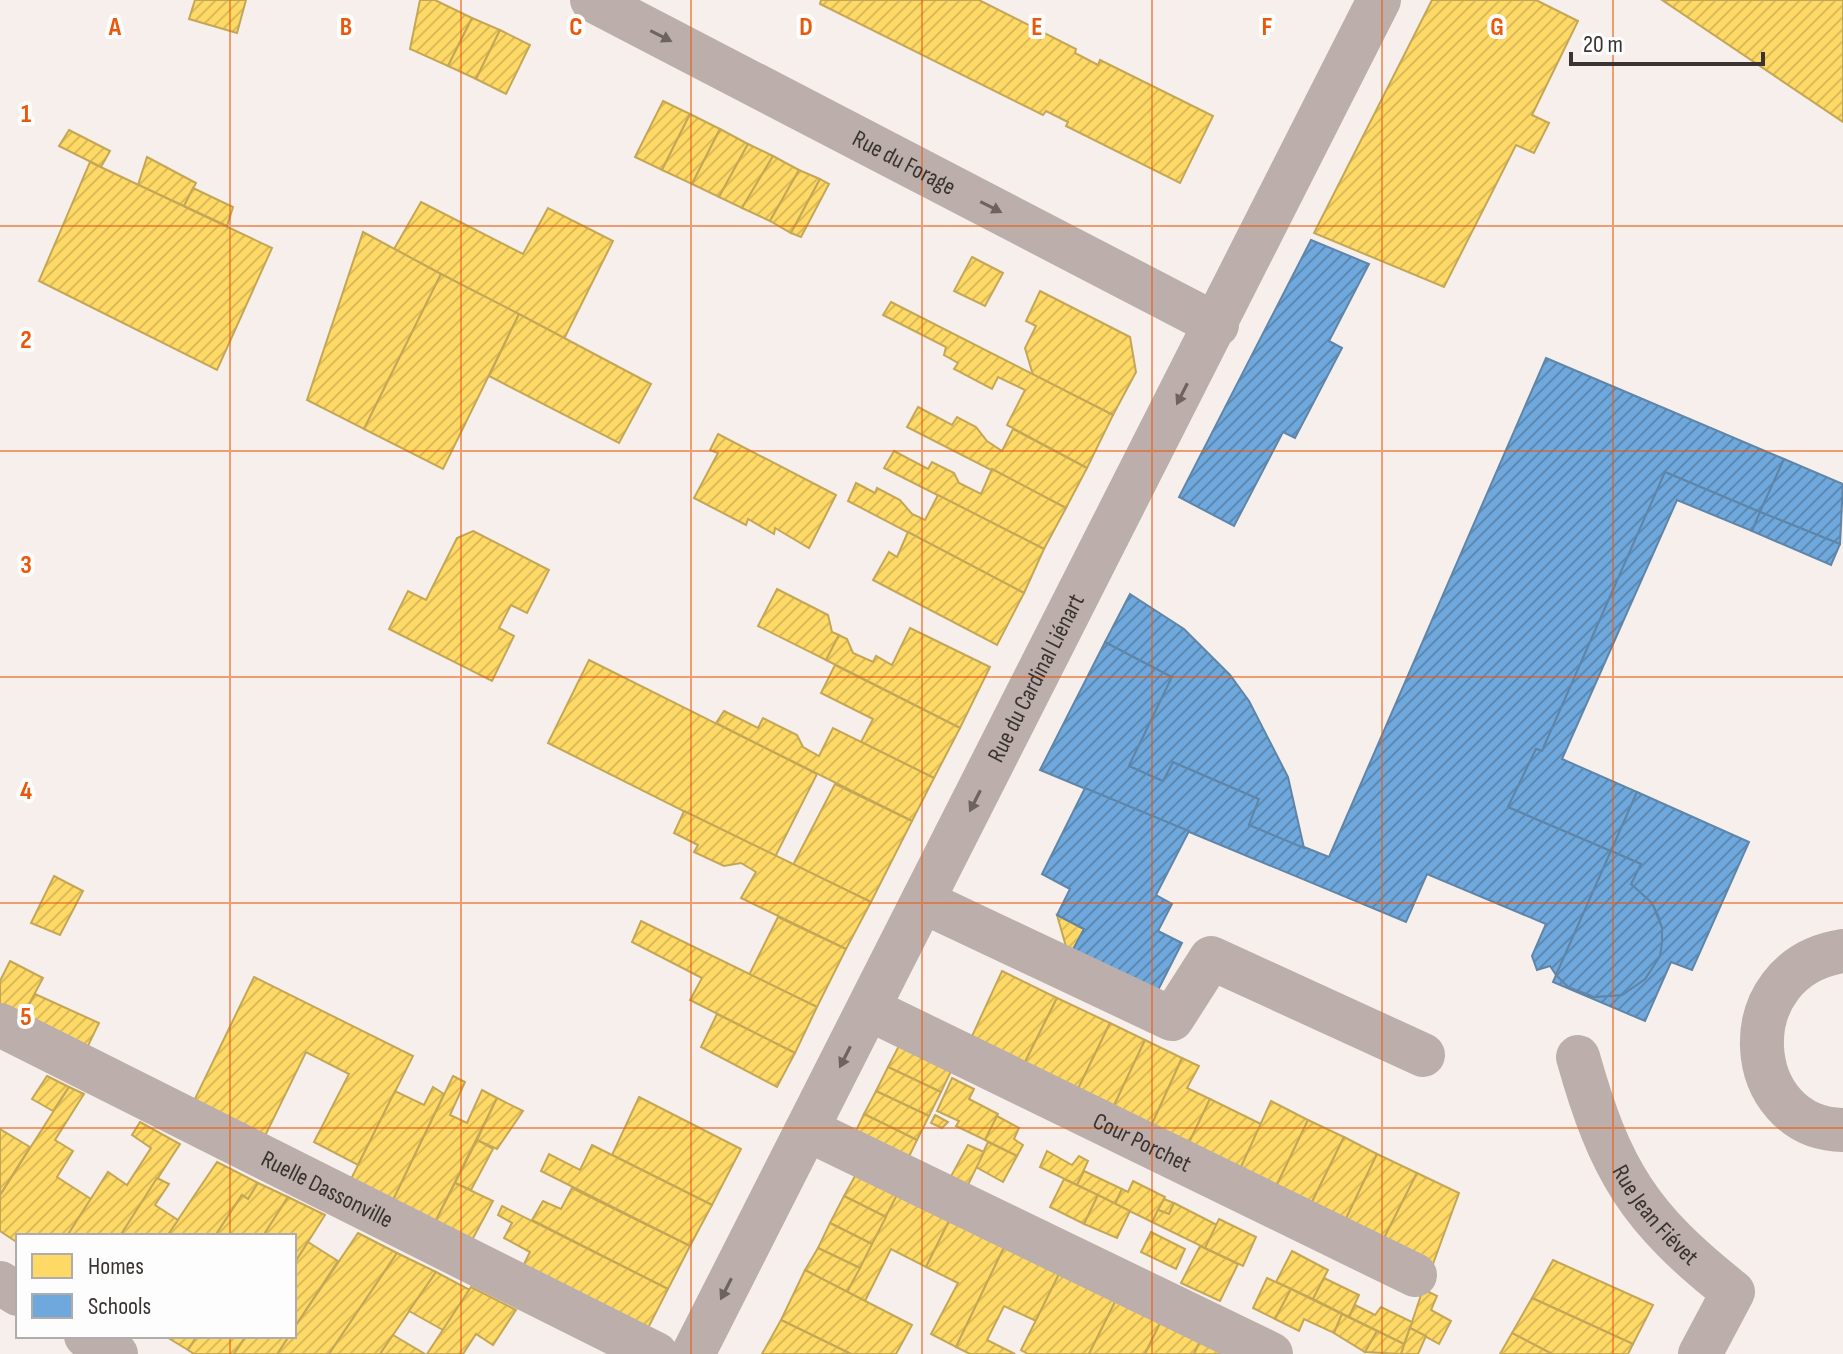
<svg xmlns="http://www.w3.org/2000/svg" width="1843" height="1354" font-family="'Sofia Sans Condensed',sans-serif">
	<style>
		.homes { fill: url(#homes-hatch); stroke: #c4a756; stroke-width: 2 }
		.schools { fill: url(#schools-hatch); stroke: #5f85a9; stroke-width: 2 }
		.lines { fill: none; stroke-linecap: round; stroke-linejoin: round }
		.minor { stroke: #bcaeaa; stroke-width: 44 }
		.oneway { fill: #6d6461 }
		.grid { fill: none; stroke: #e8590c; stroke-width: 2; stroke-opacity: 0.55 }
		.labels { text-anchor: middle; stroke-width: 8; stroke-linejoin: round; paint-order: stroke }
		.street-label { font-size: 24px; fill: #393331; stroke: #fdfdfd }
		.grid-label { font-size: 26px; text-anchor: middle; font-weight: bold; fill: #e8590c; stroke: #fdfdfd; stroke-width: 8; stroke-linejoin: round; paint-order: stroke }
	</style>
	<defs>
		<pattern id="homes-hatch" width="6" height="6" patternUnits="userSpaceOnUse" patternTransform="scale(2)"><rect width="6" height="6" fill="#ffd966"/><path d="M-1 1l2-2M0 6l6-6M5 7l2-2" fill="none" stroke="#dbbb59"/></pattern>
		<pattern id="schools-hatch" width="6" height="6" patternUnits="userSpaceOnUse" patternTransform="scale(2)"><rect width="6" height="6" fill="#6fa8dc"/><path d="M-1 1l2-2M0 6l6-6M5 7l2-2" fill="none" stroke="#5c89b3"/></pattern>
	</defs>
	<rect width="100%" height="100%" fill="#f7efec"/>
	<g class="homes">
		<polygon points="195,0 246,0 237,33 189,19"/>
		<polygon points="420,0 435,0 472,18 448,66 410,49"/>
		<polygon points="979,0 1076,49 1075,53 1098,65 1100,60 1213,116 1180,183 1066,126 1068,122 1046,111 1043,115 820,4 821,0"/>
		<polygon points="1432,0 1536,0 1578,21 1532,115 1549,123 1534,153 1516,145 1444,287 1314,233"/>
		<polygon points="1662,0 1843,0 1843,122"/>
		<polygon points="472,18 500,30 476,79 448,66"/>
		<polygon points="500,30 530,45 506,94 476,79"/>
		<polygon points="663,101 690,114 662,170 635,157"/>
		<polygon points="690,114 720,129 692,184 662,170"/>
		<polygon points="720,129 748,144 719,197 692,184"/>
		<polygon points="69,130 110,151 101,167 59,146"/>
		<polygon points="748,144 773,156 742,208 719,197"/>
		<polygon points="773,156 799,170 770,221 742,208"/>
		<polygon points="147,157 196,183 184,206 138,185"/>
		<polygon points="90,162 272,248 217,370 39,281"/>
		<polygon points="799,170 820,179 791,233 770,221"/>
		<polygon points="820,179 829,184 801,237 791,233"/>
		<polygon points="193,188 233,207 227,226 184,206"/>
		<polygon points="421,202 523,254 548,208 613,241 564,339 394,249"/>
		<polygon points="363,232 441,274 364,429 307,400"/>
		<polygon points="972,257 1003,273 985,306 954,291"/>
		<polygon points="441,274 519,314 443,469 364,429"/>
		<polygon points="1040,291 1130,337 1136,372 1113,415 1033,375 1025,348 1036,326 1026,321"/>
		<polygon points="891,302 1113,415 1087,468 1007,425 1025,390 998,377 992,389 954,369 958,363 944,355 946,347 883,315"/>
		<polygon points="519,314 651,384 619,443 489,376"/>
		<polygon points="918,407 952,425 957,417 976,427 987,441 1002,451 1013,429 1087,468 1066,508 907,427"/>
		<polygon points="718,434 836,495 809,548 775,528 774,534 748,519 746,525 694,498 718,453 710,450"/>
		<polygon points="894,451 928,469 932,462 954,473 959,483 981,494 992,469 1066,508 1044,549 884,468"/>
		<polygon points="856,483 875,493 877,488 900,500 912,514 925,520 938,495 1044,549 1024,593 848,501"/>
		<polygon points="473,531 549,570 527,613 511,605 499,628 514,636 492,681 389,629 408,591 426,600 457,538"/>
		<polygon points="908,532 1024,593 997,645 873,580 889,552 897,557"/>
		<polygon points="777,589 828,615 832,632 839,635 826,660 758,626"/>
		<polygon points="910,628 990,667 960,728 826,660 839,635 847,639 853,653 873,662 876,656 892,665"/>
		<polygon points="589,660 817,774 775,857 548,743"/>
		<polygon points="835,665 960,728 934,778 861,742 873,719 821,693"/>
		<polygon points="724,711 758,728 763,718 797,735 803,747 819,756 833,728 934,778 912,821 716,723"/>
		<polygon points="835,784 912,821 871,902 793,865"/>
		<polygon points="684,811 871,902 846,949 741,898 756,872 741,863 724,866 694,852 698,845 674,833"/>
		<polygon points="54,876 83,891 60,935 31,923"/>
		<polygon points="1057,915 1084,929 1069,957"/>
		<polygon points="778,917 846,949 817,1007 749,975"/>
		<polygon points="641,921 817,1007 795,1053 690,1000 702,978 632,942"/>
		<polygon points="10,961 43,978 19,1023 0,1013 0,981"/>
		<polygon points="1002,971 1057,998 1020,1072 967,1047"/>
		<polygon points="254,977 413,1056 358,1165 314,1142 349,1074 306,1052 263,1140 192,1105"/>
		<polygon points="35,994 99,1023 84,1054 19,1023"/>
		<polygon points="1057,998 1110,1023 1073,1099 1020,1072"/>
		<polygon points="717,1014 795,1053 777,1087 701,1047"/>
		<polygon points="1110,1023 1145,1040 1109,1116 1073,1099"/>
		<polygon points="903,1038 954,1065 941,1092 888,1067"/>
		<polygon points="1145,1040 1182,1058 1147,1135 1109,1116"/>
		<polygon points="1182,1058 1199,1066 1187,1088 1210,1099 1184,1153 1147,1135"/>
		<polygon points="888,1067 941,1092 929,1116 876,1091"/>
		<polygon points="47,1076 69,1087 53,1111 32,1099"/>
		<polygon points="453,1076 465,1082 450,1115 467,1123 482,1090 497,1098 434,1224 391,1204"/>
		<polygon points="952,1078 974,1089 969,1099 998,1114 985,1140 956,1126 959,1121 937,1111"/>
		<polygon points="69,1087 84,1094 55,1140 73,1151 57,1177 91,1199 67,1236 18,1236 18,1243 0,1231 0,1195"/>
		<polygon points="433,1087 444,1094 391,1204 349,1183 395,1091 424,1105"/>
		<polygon points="876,1091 929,1116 917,1140 864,1114"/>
		<polygon points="639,1097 741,1149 712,1205 612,1155"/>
		<polygon points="497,1098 523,1111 497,1149 477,1140"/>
		<polygon points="1210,1099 1261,1124 1236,1178 1184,1153"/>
		<polygon points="1271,1101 1308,1120 1272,1195 1236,1178"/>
		<polygon points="864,1114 917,1140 905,1165 852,1139"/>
		<polygon points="935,1115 948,1122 942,1128 931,1123"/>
		<polygon points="997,1116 1019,1128 1014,1139 1023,1145 1017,1156 985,1140"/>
		<polygon points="1308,1120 1344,1137 1307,1212 1272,1195"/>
		<polygon points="140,1122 180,1144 120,1236 67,1236 108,1172 127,1185 151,1148 132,1135"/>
		<polygon points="0,1129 30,1147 0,1195"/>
		<polygon points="1344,1137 1377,1154 1341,1229 1307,1212"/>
		<polygon points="477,1140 493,1149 471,1190 455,1183"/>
		<polygon points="988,1142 1017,1156 1003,1182 976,1167"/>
		<polygon points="592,1145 712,1205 690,1246 541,1171 549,1154 580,1170"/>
		<polygon points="968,1145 984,1152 967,1187 950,1178"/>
		<polygon points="1047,1151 1072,1165 1079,1156 1088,1161 1077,1185 1040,1167"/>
		<polygon points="1377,1154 1417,1173 1379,1248 1341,1229"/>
		<polygon points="217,1162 258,1183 248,1199 242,1195 215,1236 167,1236"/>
		<polygon points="860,1167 901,1187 886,1217 844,1196"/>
		<polygon points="1084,1171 1122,1189 1115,1204 1077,1185"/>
		<polygon points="1417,1173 1459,1193 1430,1272 1379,1248"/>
		<polygon points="157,1178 169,1184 155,1205 178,1220 167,1236 120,1236"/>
		<polygon points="1064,1179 1098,1195 1084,1224 1050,1207"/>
		<polygon points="1133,1181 1165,1197 1152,1222 1115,1204 1122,1189 1128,1192"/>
		<polygon points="258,1183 288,1197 263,1236 215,1236 242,1195 248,1199"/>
		<polygon points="455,1183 493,1201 471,1242 434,1224"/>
		<polygon points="901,1187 953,1213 926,1267 891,1249 865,1301 847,1292"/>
		<polygon points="572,1188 690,1246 668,1289 532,1220 543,1201 561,1209"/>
		<polygon points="1098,1195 1130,1211 1117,1238 1084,1224"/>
		<polygon points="844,1196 886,1217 872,1244 830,1223"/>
		<polygon points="288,1197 325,1215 294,1264 294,1236 263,1236"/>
		<polygon points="1164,1199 1174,1203 1169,1214 1158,1210"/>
		<polygon points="1174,1203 1217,1225 1205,1248 1152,1222 1158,1210 1169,1214"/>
		<polygon points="502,1206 668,1289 647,1330 522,1268 530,1252 504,1238 512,1223 498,1215"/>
		<polygon points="953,1213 1008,1239 956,1347 931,1334 958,1283 926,1267"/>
		<polygon points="1219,1219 1256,1237 1243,1266 1205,1248"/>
		<polygon points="830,1223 872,1244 860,1268 818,1248"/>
		<polygon points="1151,1232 1185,1249 1176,1269 1141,1252"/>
		<polygon points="358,1233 397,1253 329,1354 277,1354 289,1336 294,1336 294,1328"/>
		<polygon points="1008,1239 1063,1266 1036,1321 1004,1306 987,1340 1015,1354 970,1354 956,1347"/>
		<polygon points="308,1242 338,1261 294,1328 294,1264"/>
		<polygon points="1200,1246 1238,1264 1220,1301 1181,1283"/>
		<polygon points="818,1248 860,1268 847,1292 805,1270"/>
		<polygon points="1292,1251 1328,1270 1313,1299 1276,1282"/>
		<polygon points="397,1253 436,1272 380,1354 329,1354"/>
		<polygon points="1553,1260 1653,1305 1633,1344 1532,1298"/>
		<polygon points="1063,1266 1119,1294 1089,1354 1028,1354 1021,1350"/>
		<polygon points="805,1270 912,1325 896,1354 851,1354 781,1320"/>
		<polygon points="436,1272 470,1290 443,1330 409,1311"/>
		<polygon points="1267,1278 1291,1289 1275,1319 1253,1308"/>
		<polygon points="1324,1278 1359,1295 1349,1317 1313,1299"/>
		<polygon points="471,1287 516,1310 493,1345 476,1334 463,1354 427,1354"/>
		<polygon points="1291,1289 1342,1314 1334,1333 1304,1319 1299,1331 1275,1319"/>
		<polygon points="1423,1289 1437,1296 1431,1310 1451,1321 1439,1344 1410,1328"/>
		<polygon points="1119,1294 1164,1315 1145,1354 1089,1354"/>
		<polygon points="1532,1298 1633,1344 1628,1354 1552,1354 1512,1333"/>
		<polygon points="1355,1305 1375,1315 1381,1307 1412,1322 1404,1344 1349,1317"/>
		<polygon points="1342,1314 1377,1331 1365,1352 1334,1333"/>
		<polygon points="1164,1315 1203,1335 1194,1354 1145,1354"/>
		<polygon points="781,1320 851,1354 762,1354"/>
		<polygon points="1410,1328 1426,1336 1418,1354 1401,1354"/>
		<polygon points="1377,1331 1404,1344 1401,1354 1365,1352"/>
		<polygon points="1512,1333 1552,1354 1500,1354"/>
		<polygon points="393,1335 425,1354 380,1354"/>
		<polygon points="1203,1335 1243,1354 1194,1354"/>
		<polygon points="165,1336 197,1336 188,1350"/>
		<polygon points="197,1336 246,1336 234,1354 194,1354 188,1350"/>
		<polygon points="246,1336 289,1336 277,1354 234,1354"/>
	</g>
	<g class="schools">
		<polygon points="1311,240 1369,264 1329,341 1342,348 1295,438 1283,432 1234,526 1179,497"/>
		<polygon points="1546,358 1784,459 1760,512 1665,472 1542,751 1536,749 1508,807 1611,851 1556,975 1550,966 1537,970 1532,956 1546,924 1427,874 1406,922 1040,770 1105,642 1172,677 1129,766 1163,781 1173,762 1259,799 1249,825 1329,857"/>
		<polygon points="1784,459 1843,484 1840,544 1760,512"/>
		<polygon points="1665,472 1760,512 1752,531 1677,500 1562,759 1637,792 1611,851 1508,807 1536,749 1542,751"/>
		<polygon points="1760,512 1840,544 1831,565 1752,531"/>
		<polygon points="1130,594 1184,629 1230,675 1249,701 1288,777 1304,848 1249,825 1259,799 1173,762 1163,781 1129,766 1172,677 1105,642"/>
		<polygon points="1085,788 1189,831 1156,895 1172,904 1158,931 1182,943 1153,1000 1069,957 1084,929 1057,915 1070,889 1042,874"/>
		<polygon points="1637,792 1749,842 1692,970 1671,962 1645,1021 1553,982 1556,975 1580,993 1594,997 1622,995 1645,979 1660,956 1662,928 1658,915 1652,903 1631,884 1641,864 1611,851"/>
		<polygon points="1611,851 1641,864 1631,884 1652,903 1662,928 1662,943 1660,956 1645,979 1622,995 1594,997 1568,987 1556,975"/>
	</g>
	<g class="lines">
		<g class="minor">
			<path id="s1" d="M592,0L1217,325"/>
			<polyline points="924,902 1172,1019 1211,958 1423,1055"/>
			<path d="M1843,951C1728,969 1742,1129 1843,1130"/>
			<path id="s2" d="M869,1009L1415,1275"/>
			<path id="s3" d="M0,1025L656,1354"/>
			<path id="s4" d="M1578,1057C1610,1171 1639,1218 1733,1292L1700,1354"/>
			<polyline points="808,1130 1271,1354"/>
			<polyline points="0,1283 18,1294"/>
			<polyline points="86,1336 116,1354"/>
			<path id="s5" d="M693,1354L1379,0"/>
		</g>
	</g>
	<defs><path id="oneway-solid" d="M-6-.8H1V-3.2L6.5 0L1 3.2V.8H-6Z" transform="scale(2)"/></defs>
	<g class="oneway">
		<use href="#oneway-solid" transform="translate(661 36) rotate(27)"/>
		<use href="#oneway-solid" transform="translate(991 207) rotate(27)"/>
		<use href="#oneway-solid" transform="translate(1182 394) rotate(117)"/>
		<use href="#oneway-solid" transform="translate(975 801) rotate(117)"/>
		<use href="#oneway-solid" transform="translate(845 1057) rotate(117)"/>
		<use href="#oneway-solid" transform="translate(726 1289) rotate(117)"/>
	</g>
	<path class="grid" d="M230,0V1236M461,0V1354M691,0V1354M922,0V1354M1152,0V1354M1382,0V1354M1613,0V1354M0,226H1843M0,451H1843M0,677H1843M0,903H1843M0,1128H1843M230,1336V1354"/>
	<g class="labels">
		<g class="street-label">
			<text dy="8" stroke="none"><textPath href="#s1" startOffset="352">Rue du Forage</textPath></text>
			<text dy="8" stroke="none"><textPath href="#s5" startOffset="758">Rue du Cardinal Liénart</textPath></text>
			<text dy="8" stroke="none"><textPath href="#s2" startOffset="304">Cour Porchet</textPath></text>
			<text dy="8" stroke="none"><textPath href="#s3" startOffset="366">Ruelle Dassonville</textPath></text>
			<text dy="8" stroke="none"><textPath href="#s4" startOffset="178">Rue Jean Fiévet</textPath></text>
		</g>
	</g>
	<g class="grid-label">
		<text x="115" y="35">A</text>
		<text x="346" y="35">B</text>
		<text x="576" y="35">C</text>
		<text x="806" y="35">D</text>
		<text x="1037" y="35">E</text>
		<text x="1267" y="35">F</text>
		<text x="1497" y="35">G</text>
		<text x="26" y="122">1</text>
		<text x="26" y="348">2</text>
		<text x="26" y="573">3</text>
		<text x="26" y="799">4</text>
		<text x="26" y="1025">5</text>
	</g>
	<rect x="16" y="1234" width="280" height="104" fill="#fdfdfd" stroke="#afacab" stroke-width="2"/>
	<rect x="32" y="1254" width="40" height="24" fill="#ffd966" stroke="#afacab" stroke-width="2"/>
	<text x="88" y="1274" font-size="24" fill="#393331">Homes</text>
	<rect x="32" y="1294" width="40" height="24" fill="#6fa8dc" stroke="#afacab" stroke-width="2"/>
	<text x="88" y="1314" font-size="24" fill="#393331">Schools</text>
	<path d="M1571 52v12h192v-12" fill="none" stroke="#393331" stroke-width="4"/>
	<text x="1583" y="52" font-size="24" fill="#393331" stroke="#fdfdfd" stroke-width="6" paint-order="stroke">20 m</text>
</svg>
